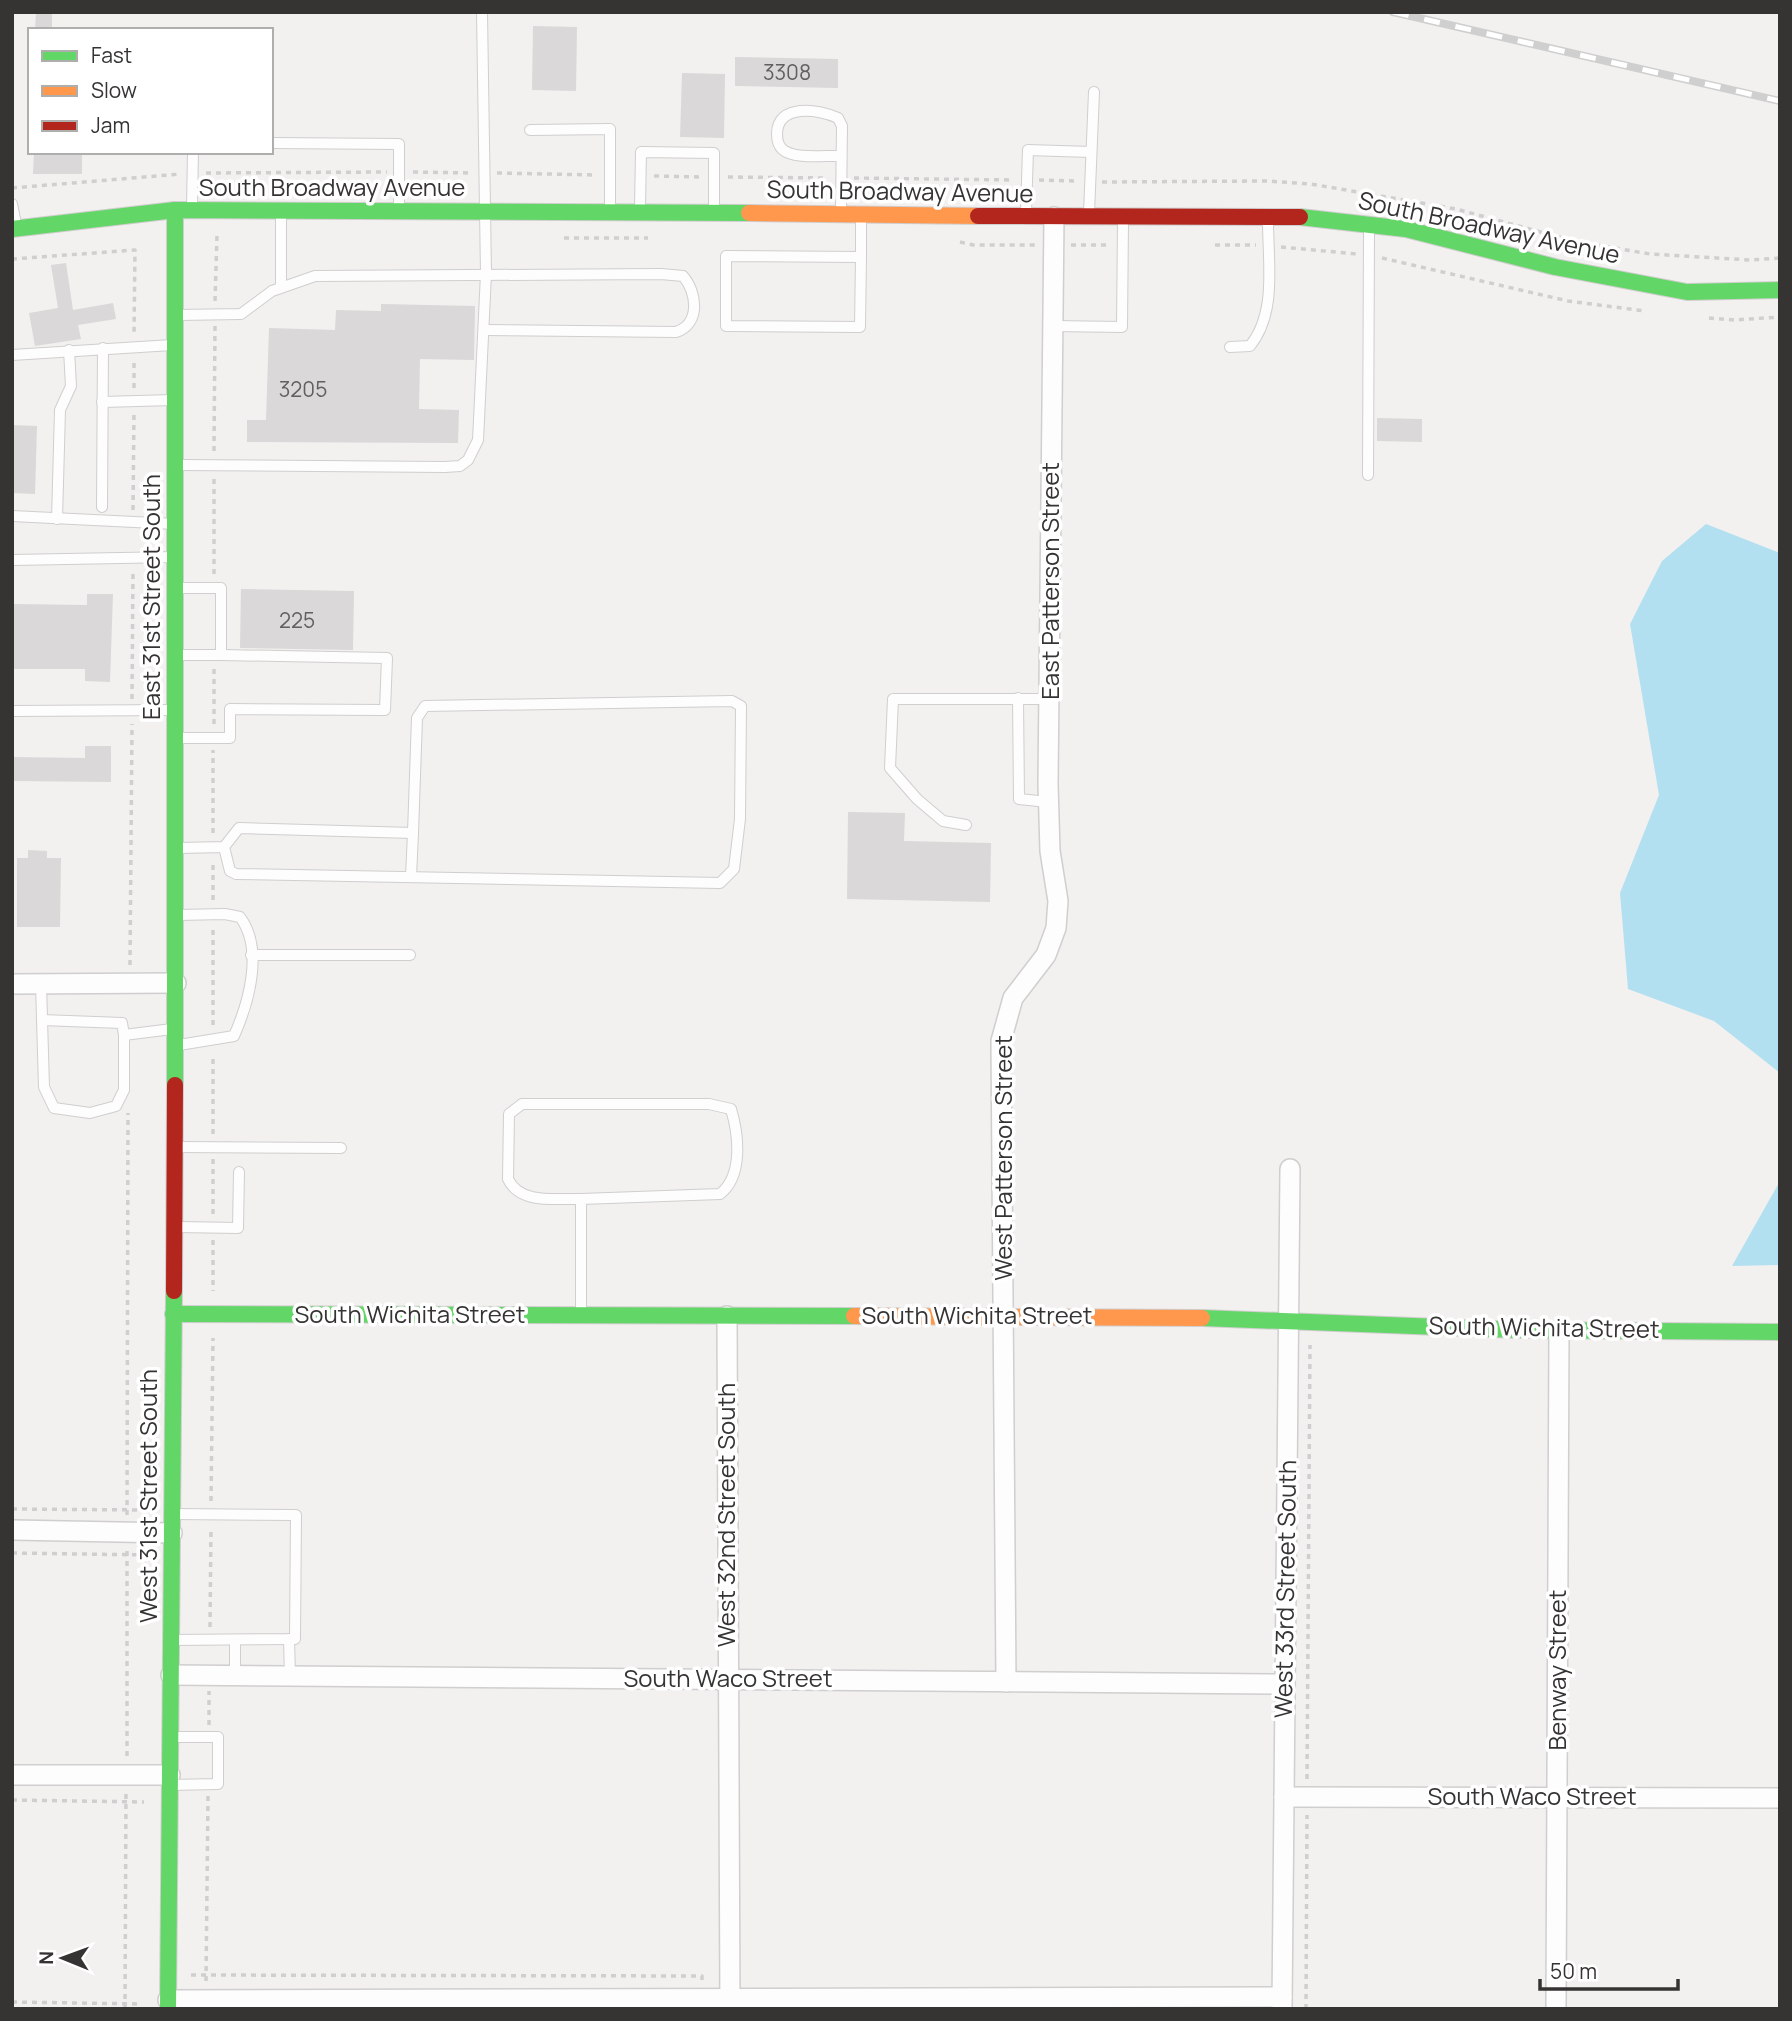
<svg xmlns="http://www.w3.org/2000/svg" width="1792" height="2021" font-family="Manrope,sans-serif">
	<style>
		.water { fill: #b3e0f1 }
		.building { fill: #dad8d8 }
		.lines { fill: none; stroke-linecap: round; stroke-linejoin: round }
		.lane-casing { stroke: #d0cece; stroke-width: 12 }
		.street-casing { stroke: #d0cece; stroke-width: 22 }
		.fast-casing { stroke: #d0cece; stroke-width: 18 }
		.slow-casing { stroke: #d0cece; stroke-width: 18 }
		.jam-casing { stroke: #d0cece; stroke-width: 18 }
		.path { stroke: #d0cfcf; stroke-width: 3.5; stroke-dasharray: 5 5; stroke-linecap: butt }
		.lane { stroke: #fdfdfd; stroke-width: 10 }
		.street { stroke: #fdfdfd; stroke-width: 19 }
		.fast { stroke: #63d668; stroke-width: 16 }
		.slow { stroke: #ff974d; stroke-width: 16 }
		.jam { stroke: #b3261e; stroke-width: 16 }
		.rail-casing { stroke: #d0cfcf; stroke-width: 8 }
		.rail { stroke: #fff; stroke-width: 5; stroke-dasharray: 16; stroke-linecap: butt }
		.labels { text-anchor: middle; stroke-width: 7; stroke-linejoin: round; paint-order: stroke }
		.number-label { font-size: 21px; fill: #61605f }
		.street-label { font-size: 24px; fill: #353433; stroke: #fff }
	</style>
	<rect width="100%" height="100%" fill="#f3f1ef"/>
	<g class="water">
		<polygon points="1706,524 1780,553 1780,1073 1714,1021 1628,989 1620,893 1659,795 1630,624 1662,561"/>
		<polygon points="1780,1181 1780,1265 1732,1266"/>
	</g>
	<g class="building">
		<polygon points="36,12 52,12 52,30 35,30"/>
		<polygon points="533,26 577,27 576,91 532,90"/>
		<polygon points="735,57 838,59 838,88 735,86"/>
		<polygon points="682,73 725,74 724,138 680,137"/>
		<polygon points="34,152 82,152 82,174 33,174"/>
		<polygon points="66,263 73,310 113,303 116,319 78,325 81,339 35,346 29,313 58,308 51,265"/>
		<polygon points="381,304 475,306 474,360 420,359 419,409 459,410 458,443 247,442 247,420 266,420 269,328 335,330 336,310 381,311"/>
		<polygon points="1377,418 1422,419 1422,442 1377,441"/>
		<polygon points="12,425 37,426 35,494 12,493"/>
		<polygon points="241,589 354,591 353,650 240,648"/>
		<polygon points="87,594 113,594 110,682 85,681 85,669 12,669 12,604 87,605"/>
		<polygon points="85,746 111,746 111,782 12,781 12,757 85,758"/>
		<polygon points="848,812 905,813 904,841 991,843 990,902 847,899"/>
		<polygon points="28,850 47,851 47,858 61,858 60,927 17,927 17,858 28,858"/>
	</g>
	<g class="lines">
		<defs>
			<g id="lane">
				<polyline points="530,130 610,129 610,207"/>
				<polyline points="271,143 399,144 399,206"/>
				<polyline points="12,204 16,224"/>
				<polyline points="192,208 193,152"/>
				<polyline points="640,208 641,152 714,153 714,208"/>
				<path d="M841,210L842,126L838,118C819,109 777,103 777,134C777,139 778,145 782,149C794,160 826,155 841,156"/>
				<polyline points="1026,212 1028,150 1091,152"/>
				<polyline points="1089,213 1094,92"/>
				<polyline points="281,214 281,287"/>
				<polyline points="861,218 861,257 726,256 726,326 860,327 861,257"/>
				<path d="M178,315L241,314L272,291L315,276L661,274L683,276C697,292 701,324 676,332L485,330"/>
				<polyline points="1053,326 1122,327 1123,222"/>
				<path d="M1230,347L1250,346C1277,313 1268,263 1268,221"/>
				<polyline points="12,355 172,345"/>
				<polyline points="102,402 173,400"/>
				<polyline points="179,465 445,467 460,466 468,460 478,440 486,274 482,12"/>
				<polyline points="1368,475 1369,230"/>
				<polyline points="102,507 103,348"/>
				<polyline points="12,516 175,524"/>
				<polyline points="57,519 60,410 71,386 69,350"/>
				<polyline points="12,560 175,557"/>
				<polyline points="177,588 221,588 221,655 179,655"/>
				<polyline points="1018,698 1019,799 1048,802"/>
				<polyline points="12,711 175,710"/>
				<polyline points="178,738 230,738 230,709 385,710 387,658 221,655"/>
				<polyline points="966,825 943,821 917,799 890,768 893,699 1050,699"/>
				<polyline points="180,848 224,847 230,871 236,874 720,883 734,869 740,819 741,706 732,701 425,706 417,718 413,833 239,828 224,847"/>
				<polyline points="411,877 413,833"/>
				<path d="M178,915L225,914L240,917C264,949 249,1002 234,1036L179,1045"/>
				<polyline points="251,955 410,955"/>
				<polyline points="41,984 44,1087 54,1108 90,1113 116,1106 124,1090 124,1035 172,1029"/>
				<polyline points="42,1020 122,1023 124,1035"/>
				<polyline points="175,1147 341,1148"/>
				<path d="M581,1199L720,1194C743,1176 739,1136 731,1109L709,1104H522L509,1114L508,1179C520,1205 557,1198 581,1199V1315"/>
				<polyline points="178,1227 238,1228 239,1172"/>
				<polyline points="289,1639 290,1676"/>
				<polyline points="172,1640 295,1639 296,1515 173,1514"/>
				<polyline points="235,1675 235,1640"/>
				<polyline points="170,1785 218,1784 218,1737 174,1737"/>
			</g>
			<g id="street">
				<polyline points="12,984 176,983"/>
				<polyline points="727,1316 730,2009"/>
				<polyline points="12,1530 172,1533"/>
				<polyline points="171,1675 1285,1684"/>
				<polyline points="1006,1682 1001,1041 1013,998 1046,955 1056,928 1058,901 1050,851 1048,784 1054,217"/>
				<polyline points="12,1775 170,1775"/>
				<polyline points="1284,1797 1780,1798"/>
				<polyline points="168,2000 1282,1997"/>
				<polyline points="1282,2008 1290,1169"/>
				<polyline points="1556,2009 1559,1330"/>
			</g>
			<g id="fast">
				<polyline points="175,210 175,1085"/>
				<polyline points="1300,217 1406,229 1555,267 1687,292 1780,290"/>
				<polyline points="12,229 175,210 749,213"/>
				<polyline points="173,1314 854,1316"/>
				<polyline points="1202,1318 1518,1330 1780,1332"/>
				<polyline points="168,2009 174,1291"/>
			</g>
			<g id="slow">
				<polyline points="749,213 978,216"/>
				<polyline points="854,1316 1202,1318"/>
			</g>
			<g id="jam">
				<polyline points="978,216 1300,217"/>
				<polyline points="174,1291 175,1085"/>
			</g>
		</defs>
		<use href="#lane" class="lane-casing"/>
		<use href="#street" class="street-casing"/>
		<use href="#fast" class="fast-casing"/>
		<use href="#slow" class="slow-casing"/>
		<use href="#jam" class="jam-casing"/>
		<g class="path">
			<polyline points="413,172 471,173"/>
			<polyline points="206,173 387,172"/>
			<polyline points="497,173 597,175"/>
			<polyline points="654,176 702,177"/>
			<polyline points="728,177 828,178"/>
			<polyline points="854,178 1014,180"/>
			<polyline points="1039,180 1077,181"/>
			<polyline points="1102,182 1267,181 1311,184 1456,209 1574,241 1650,254 1750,260 1780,258"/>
			<polyline points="12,188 181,174"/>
			<polyline points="564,238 648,238"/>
			<polyline points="960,242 973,245 1036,245"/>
			<polyline points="1071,245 1109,245"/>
			<polyline points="1215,245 1256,245"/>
			<polyline points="1281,247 1357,254"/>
			<polyline points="1382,258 1568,301 1645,311"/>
			<polyline points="12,259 135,250 134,335"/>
			<polyline points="215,301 217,235"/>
			<polyline points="1709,318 1734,320 1780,317"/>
			<polyline points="134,388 134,360"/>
			<polyline points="214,451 215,326"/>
			<polyline points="133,510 134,413"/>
			<polyline points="214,574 214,477"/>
			<polyline points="132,699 133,570"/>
			<polyline points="214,724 214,669"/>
			<polyline points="213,833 213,750"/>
			<polyline points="213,865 213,903"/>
			<polyline points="130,965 132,724"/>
			<polyline points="213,1025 213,928"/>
			<polyline points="213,1134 213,1054"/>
			<polyline points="213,1214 213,1159"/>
			<polyline points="213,1240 213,1291"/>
			<polyline points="211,1501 213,1338"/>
			<polyline points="12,1509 145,1510"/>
			<polyline points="127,1515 128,1113"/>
			<polyline points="12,1553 148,1555"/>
			<polyline points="210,1627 211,1527"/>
			<polyline points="209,1725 209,1691"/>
			<polyline points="127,1756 127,1550"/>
			<polyline points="1307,1779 1310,1345"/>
			<polyline points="12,1800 144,1802"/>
			<polyline points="191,1975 702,1976 702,1982"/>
			<polyline points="206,1981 208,1796"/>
			<polyline points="12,2002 142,2004"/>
			<polyline points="125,2009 126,1792"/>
			<polyline points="1306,2009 1307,1815"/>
		</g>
		<use href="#lane" class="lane"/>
		<use href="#street" class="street"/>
		<use href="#fast" class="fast"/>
		<use href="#slow" class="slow"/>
		<use href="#jam" class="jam"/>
		<defs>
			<polyline id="rail" points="1393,12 1780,101"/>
		</defs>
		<use href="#rail" class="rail-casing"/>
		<use href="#rail" class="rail"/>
	</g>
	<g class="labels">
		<g class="number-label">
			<text x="787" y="80">3308</text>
			<text x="303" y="397">3205</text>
			<text x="297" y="628">225</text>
		</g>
		<g class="street-label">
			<text x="332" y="196">South Broadway Avenue</text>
			<text transform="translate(900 192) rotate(1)" y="8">South Broadway Avenue</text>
			<text transform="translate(1489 228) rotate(12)" y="8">South Broadway Avenue</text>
			<text transform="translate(1051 581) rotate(-90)" y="8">East Patterson Street</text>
			<text transform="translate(152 597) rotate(-90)" y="8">East 31st Street South</text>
			<text transform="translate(1004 1158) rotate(-90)" y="8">West Patterson Street</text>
			<text x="410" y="1323">South Wichita Street</text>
			<text x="977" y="1324">South Wichita Street</text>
			<text transform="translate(1544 1328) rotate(1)" y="8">South Wichita Street</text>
			<text transform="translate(149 1496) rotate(-90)" y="8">West 31st Street South</text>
			<text transform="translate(727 1515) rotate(-90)" y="8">West 32nd Street South</text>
			<text transform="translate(1286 1589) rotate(-89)" y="8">West 33rd Street South</text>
			<text transform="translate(1558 1670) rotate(-90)" y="8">Benway Street</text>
			<text x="728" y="1687">South Waco Street</text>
			<text x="1532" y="1805">South Waco Street</text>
		</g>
	</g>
	<rect width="1792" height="2021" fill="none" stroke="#353433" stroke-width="28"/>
	<rect x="28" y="28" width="245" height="126" fill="#ffffff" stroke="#aeaead" stroke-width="2"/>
	<rect x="42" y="51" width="35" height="10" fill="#63d668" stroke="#aeaead" stroke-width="2"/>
	<text x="91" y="63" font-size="21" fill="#353433">Fast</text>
	<rect x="42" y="86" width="35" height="10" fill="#ff974d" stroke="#aeaead" stroke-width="2"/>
	<text x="91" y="98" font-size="21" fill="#353433">Slow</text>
	<rect x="42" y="121" width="35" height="10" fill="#b3261e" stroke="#aeaead" stroke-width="2"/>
	<text x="91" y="133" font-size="21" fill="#353433">Jam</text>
	<g transform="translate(63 1958) rotate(271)" stroke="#ffffff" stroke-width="5" paint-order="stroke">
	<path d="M0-5L12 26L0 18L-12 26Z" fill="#353433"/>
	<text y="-10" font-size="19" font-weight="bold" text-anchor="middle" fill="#353433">N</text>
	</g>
	<path d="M1540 1979v10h138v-10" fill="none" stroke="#353433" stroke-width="3.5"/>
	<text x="1550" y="1979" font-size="21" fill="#353433" stroke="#ffffff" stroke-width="5" paint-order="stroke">50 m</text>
</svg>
